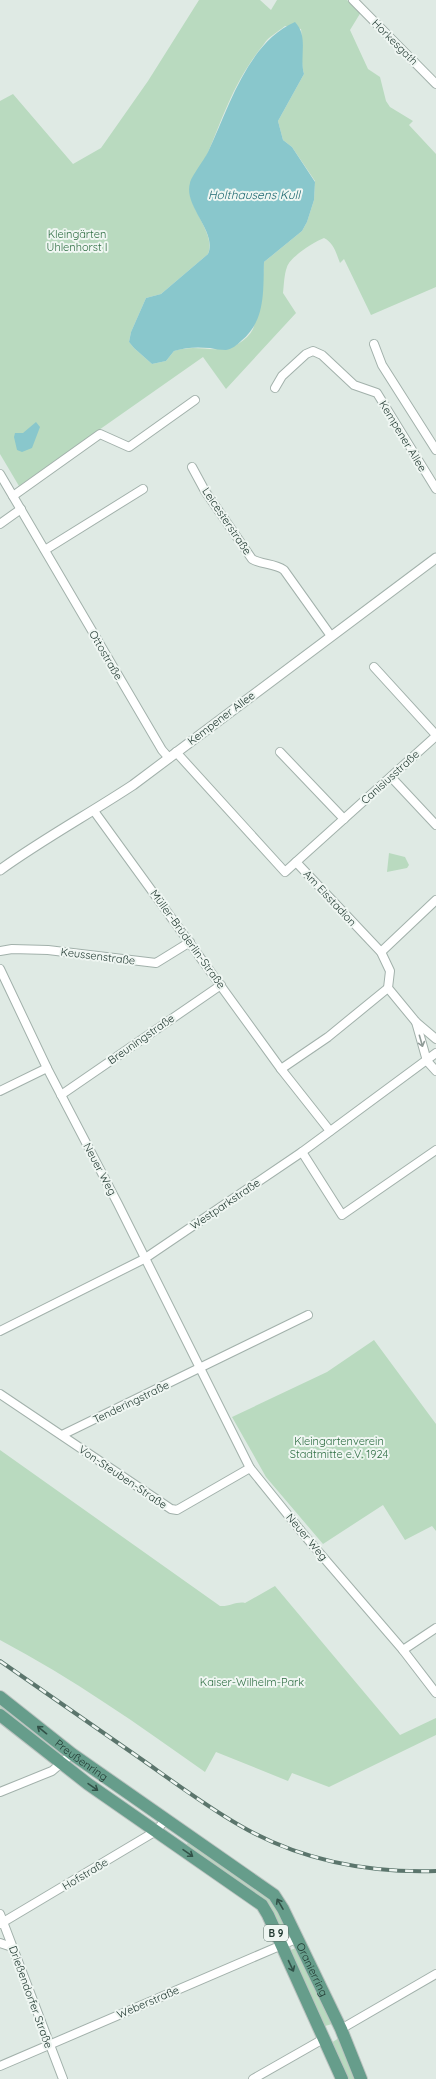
<svg xmlns="http://www.w3.org/2000/svg" width="436" height="2079" font-family="Quicksand,sans-serif">
	<style>
		.green { fill: #b9dabf; fill-rule: evenodd }
		.water { fill: #89c7cc }
		.lines { fill: none; stroke-linecap: round; stroke-linejoin: round }
		.minor-casing { stroke: #a2b1ab; stroke-width: 10 }
		.tertiary-casing { stroke: #a2b1ab; stroke-width: 11 }
		.primary-casing { stroke: #bcc4c1; stroke-width: 14 }
		.minor { stroke: #fff; stroke-width: 8 }
		.tertiary { stroke: #fff; stroke-width: 9 }
		.primary { stroke: #669d8b; stroke-width: 12 }
		.rail-casing { stroke: #5b756c; stroke-width: 4 }
		.rail { stroke: #eff6f2; stroke-width: 2.5; stroke-dasharray: 8; stroke-linecap: butt }
		.oneway { stroke: #909c98 }
		.oneway2 { stroke: #325248 }
		.labels { text-anchor: middle; stroke-width: 4; stroke-linejoin: round; paint-order: stroke }
		.shield { fill: #eff6f2; stroke: #5f726b; stroke-width: 1 }
		.shield-label { font-size: 10px; font-weight: bold; fill: #213931 }
		.street-label { font-size: 11px; fill: #213931; stroke: #eff6f2 }
		.park-label { font-size: 11px; fill: #2e6d42; stroke: #eff6f2 }
		.water-label { font-size: 12px; font-style: italic; fill: #1f6971; stroke: #eff6f2 }
	</style>
	<rect width="100%" height="100%" fill="#dfeae4"/>
	<g class="green">
		<path d="M199,0H260L271,10L277,0H347L361,12L350,30L368,69L380,77L386,101L390,107L413,121L409,125L436,154V287L371,315L344,259L340,263C336,253 334,243 324,238C314,242 290,257 287,267C284,275 284,285 283,293L296,313L226,389L203,357L19,486L0,454V101L13,94L73,164L101,148L148,81ZM285,26L301,29C303,44 300,61 304,74L278,121L283,140L292,147L315,181L314,200L307,222L302,231L264,262C264,273 257,321 253,329C247,341 233,348 220,349C203,350 193,345 174,351L166,361L152,364L134,348L129,342L131,332L146,298L161,294L208,254C216,235 191,211 190,192C189,178 200,169 206,157C214,139 220,121 228,104C237,83 250,61 264,44C268,37 278,32 285,26Z"/>
		<polygon points="389,853 405,857 409,865 407,868 387,872"/>
		<polygon points="374,1340 436,1424 436,1531 432,1526 405,1540 383,1505 323,1544 266,1477 232,1417 327,1372"/>
		<path d="M0,1450L220,1606C229,1607 237,1601 245,1603L275,1586L400,1735L436,1718V1735L329,1787L292,1773L288,1781L216,1752L205,1772C139,1725 72,1678 0,1640Z"/>
		<polygon points="0,1703 64,1755 65,1757 63,1758 0,1709"/>
		<polygon points="188,1842 190,1842 272,1901 289,1933 286,1938 283,1937 268,1904 186,1847"/>
		<polygon points="293,1949 296,1949 332,2024 325,2026 316,2011 290,1951"/>
		<polygon points="339,2038 357,2079 347,2079 331,2043"/>
	</g>
	<g class="water">
		<path d="M295,22C309,37 299,56 304,74L278,121L283,140L292,147L315,182L314,200L307,222L302,231L264,262C263,291 266,321 241,341C237,345 232,349 226,350C220,350 215,349 210,348C198,347 186,347 174,351L166,361L152,364L134,348L129,342L131,332L146,298L161,294L208,254C218,232 183,206 190,183C191,177 204,160 208,152C229,108 247,43 295,22Z"/>
		<polygon points="36,422 40,427 32,448 22,452 17,450 14,437 15,433 23,433"/>
	</g>
	<g class="lines">
		<defs>
			<g id="minor">
				<polyline points="353,0 436,84"/>
				<polyline points="374,344 382,365 436,450"/>
				<polyline points="275,388 282,376 306,354 313,351 322,355 354,385 377,393 436,489"/>
				<path d="M192,467L205,491L252,559C262,565 274,563 284,570L331,636"/>
				<polyline points="0,474 162,750 169,758"/>
				<polyline points="13,496 100,434 129,447 195,400"/>
				<polyline points="0,524 21,509"/>
				<polyline points="45,550 143,489"/>
				<polyline points="374,667 436,735"/>
				<polyline points="176,752 285,872 296,862 381,952 390,971 388,988 416,1022 436,1039"/>
				<polyline points="280,752 344,819"/>
				<polyline points="391,777 436,825"/>
				<polyline points="94,811 281,1069 330,1131"/>
				<polyline points="296,862 436,736"/>
				<polyline points="0,951 12,949 48,950 156,963 190,942"/>
				<polyline points="381,952 436,900"/>
				<polyline points="0,969 47,1068 118,1204 250,1468 305,1536 403,1650 436,1693"/>
				<polyline points="416,1022 427,1061 436,1071"/>
				<polyline points="281,1069 328,1037 388,988"/>
				<polyline points="0,1091 47,1068"/>
				<polyline points="61,1095 221,985"/>
				<polyline points="302,1152 342,1215 436,1150"/>
				<polyline points="0,1331 144,1259 302,1152 436,1053"/>
				<polyline points="0,1394 171,1509 177,1510 250,1468"/>
				<polyline points="62,1435 308,1315"/>
				<polyline points="403,1650 436,1628"/>
				<polyline points="0,1792 52,1771 72,1754"/>
				<polyline points="0,1914 63,2079"/>
				<polyline points="0,1924 156,1831 166,1819"/>
				<polyline points="0,1943 12,1947"/>
				<polyline points="341,2029 436,1974"/>
				<polyline points="0,2066 296,1939"/>
				<polyline points="253,2079 325,2038"/>
			</g>
			<path id="tertiary" d="M0,870C43,839 89,814 133,785L436,558"/>
			<g id="primary">
				<path id="s1" d="M0,1697L72,1754L274,1895L283,1909L341,2029L361,2079"/>
				<polyline points="0,1715 88,1784 262,1905 268,1915 342,2079"/>
			</g>
		</defs>
		<use href="#minor" class="minor-casing"/>
		<use href="#tertiary" class="tertiary-casing"/>
		<use href="#primary" class="primary-casing"/>
		<use href="#minor" class="minor"/>
		<use href="#tertiary" class="tertiary"/>
		<use href="#primary" class="primary"/>
		<defs>
			<path id="rail" d="M0,1661C48,1694 96,1728 144,1761C175,1783 206,1806 239,1825C299,1860 367,1873 436,1871"/>
		</defs>
		<use href="#rail" class="rail-casing"/>
		<use href="#rail" class="rail"/>
	</g>
	<defs><path id="oneway-shaft" d="M-6 0H5M1.5-3L5.5 0L1.5 3" fill="none" stroke-width="1.6" stroke-linecap="round" stroke-linejoin="round"/></defs>
	<use class="oneway" href="#oneway-shaft" transform="translate(421 1041) rotate(74)"/>
	<g class="oneway2">
		<use href="#oneway-shaft" transform="translate(42 1730) rotate(-141)"/>
		<use href="#oneway-shaft" transform="translate(93 1787) rotate(35)"/>
		<use href="#oneway-shaft" transform="translate(188 1853) rotate(35)"/>
		<use href="#oneway-shaft" transform="translate(280 1904) rotate(-120)"/>
		<use href="#oneway-shaft" transform="translate(291 1966) rotate(65)"/>
	</g>
	<g class="labels">
		<rect class="shield" x="264" y="1925" width="24" height="16" rx="3"/>
		<g class="shield-label">
			<text x="276" y="1937">B 9</text>
		</g>
		<g class="street-label">
			<text transform="translate(395 42) rotate(45)" y="4">Horkesgath</text>
			<text transform="translate(403 436) rotate(59)" y="4">Kempener Allee</text>
			<text transform="translate(227 521) rotate(56)" y="4">Leicesterstraße</text>
			<text transform="translate(106 655) rotate(60)" y="4">Ottostraße</text>
			<text transform="translate(221 718) rotate(-37)" y="4">Kempener Allee</text>
			<text transform="translate(390 777) rotate(-42)" y="4">Canisiusstraße</text>
			<text transform="translate(330 898) rotate(47)" y="4">Am Eisstadion</text>
			<text transform="translate(188 939) rotate(54)" y="4">Müller-Brüderlin-Straße</text>
			<text transform="translate(98 956) rotate(7)" y="4">Keussenstraße</text>
			<text transform="translate(141 1039) rotate(-35)" y="4">Breuningstraße</text>
			<text transform="translate(100 1169) rotate(62)" y="4">Neuer Weg</text>
			<text transform="translate(225 1204) rotate(-34)" y="4">Westparkstraße</text>
			<text transform="translate(131 1402) rotate(-26)" y="4">Tenderingstraße</text>
			<text transform="translate(123 1477) rotate(34)" y="4">Von-Steuben-Straße</text>
			<text transform="translate(307 1537) rotate(50)" y="4">Neuer Weg</text>
			<text dy="4" stroke="none"><textPath href="#s1" startOffset="103">Preußenring</textPath></text>
			<text transform="translate(85 1874) rotate(-31)" y="4">Hofstraße</text>
			<text dy="4" stroke="none"><textPath href="#s1" startOffset="422">Oranierring</textPath></text>
			<text transform="translate(31 1997) rotate(70)" y="4">Drießendorfer Straße</text>
			<text transform="translate(148 2002) rotate(-23)" y="4">Weberstraße</text>
		</g>
		<g class="park-label">
			<text x="77" y="238">Kleingärten<tspan x="77" dy="13">Uhlenhorst I</tspan></text>
			<text x="339" y="1445">Kleingartenverein<tspan x="339" dy="13">Stadtmitte e.V. 1924</tspan></text>
			<text x="252" y="1686">Kaiser-Wilhelm-Park</text>
		</g>
		<g class="water-label">
			<text x="254" y="199">Holthausens Kull</text>
		</g>
	</g>
</svg>
